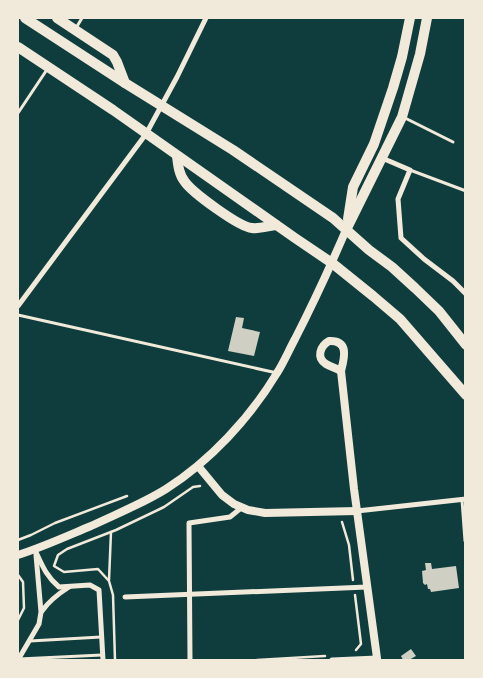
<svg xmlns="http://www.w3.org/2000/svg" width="483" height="678" font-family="'Zilla Slab',serif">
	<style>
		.building { fill: #cfcfc3 }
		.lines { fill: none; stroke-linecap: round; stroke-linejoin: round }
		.path { stroke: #f1e9da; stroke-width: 2.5 }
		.service { stroke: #f1e9da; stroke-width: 3 }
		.minor { stroke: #f1e9da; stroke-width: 5 }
		.tertiary { stroke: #f1e9da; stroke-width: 8 }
		.primary { stroke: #f1e9da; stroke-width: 10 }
		.trunk { stroke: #f1e9da; stroke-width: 10 }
	</style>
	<rect width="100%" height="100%" fill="#0f3d3e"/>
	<g class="building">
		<polygon points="236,317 244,318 242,328 260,332 254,356 228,351"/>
		<polygon points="425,563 431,563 432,569 456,566 459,588 431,592 430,589 428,589 427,584 425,585 423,583 422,571 426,570"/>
		<polygon points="411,649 416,656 409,660 403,660 401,656"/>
	</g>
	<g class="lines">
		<g class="path">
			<polyline points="342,522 349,545 353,580"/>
			<polyline points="18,540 31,535 55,523 127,496"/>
			<polyline points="18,575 23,582 24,608 18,620"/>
			<polyline points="109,580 111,532"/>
			<polyline points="355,595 361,644 356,650"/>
			<polyline points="115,660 113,595 109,581 98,569 64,572 54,566 58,555 67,549 116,530 164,507 193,487 200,486"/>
			<polyline points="257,660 325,656"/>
		</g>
		<g class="service">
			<polyline points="76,28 82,18"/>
			<polyline points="18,113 48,68"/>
			<polyline points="403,117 453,142"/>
			<polyline points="410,170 466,191"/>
			<polyline points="18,315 277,373"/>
			<polyline points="462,500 465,541"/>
			<polyline points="30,641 101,637"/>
			<polyline points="19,659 102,655"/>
		</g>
		<g class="minor">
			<polyline points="382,158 410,170 398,199 401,238 424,259 453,281 466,294"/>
			<polyline points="18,306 146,134 177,77 206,18"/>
			<polyline points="357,511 466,499"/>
			<path d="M35,550C42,565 46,576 59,587L90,585L99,590L103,660"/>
			<polyline points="125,597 367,587"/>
			<path d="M42,611C49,601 58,594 69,587"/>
			<polyline points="18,660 39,624 41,612 36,555"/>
			<polyline points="190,660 189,523 230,517 241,508"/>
			<polyline points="332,660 377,658 378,660"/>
		</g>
		<g class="tertiary">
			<path d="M329,341C350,340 344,359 341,371C336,368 331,367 326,364C316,358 320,346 329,341Z"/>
			<polyline points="341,371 354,489 377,658"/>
			<polyline points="198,466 222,495 234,504 248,510 265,513 357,511"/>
			<path d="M18,555C43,547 67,536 91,526C116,514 142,504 166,489C210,461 250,418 277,373C284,362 289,350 295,339C313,304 330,267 346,230"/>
		</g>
		<g class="primary">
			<polyline points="348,219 353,187 374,144 393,88 402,57 410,18"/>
			<polyline points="346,230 402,117 420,54 427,18"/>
		</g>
		<g class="trunk">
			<polyline points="25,18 125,83 233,150 333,218 369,250 392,267 415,288 439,311 466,345"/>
			<polyline points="57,18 113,55 117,62 125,83"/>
			<polyline points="18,47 113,110 295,238 332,263 373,296 400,319 466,395"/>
			<path d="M177,156C178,165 179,175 185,182C193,193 239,227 252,228C260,229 268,226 276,225"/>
		</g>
	</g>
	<rect width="483" height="678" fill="none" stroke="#f1e9da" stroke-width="38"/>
</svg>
